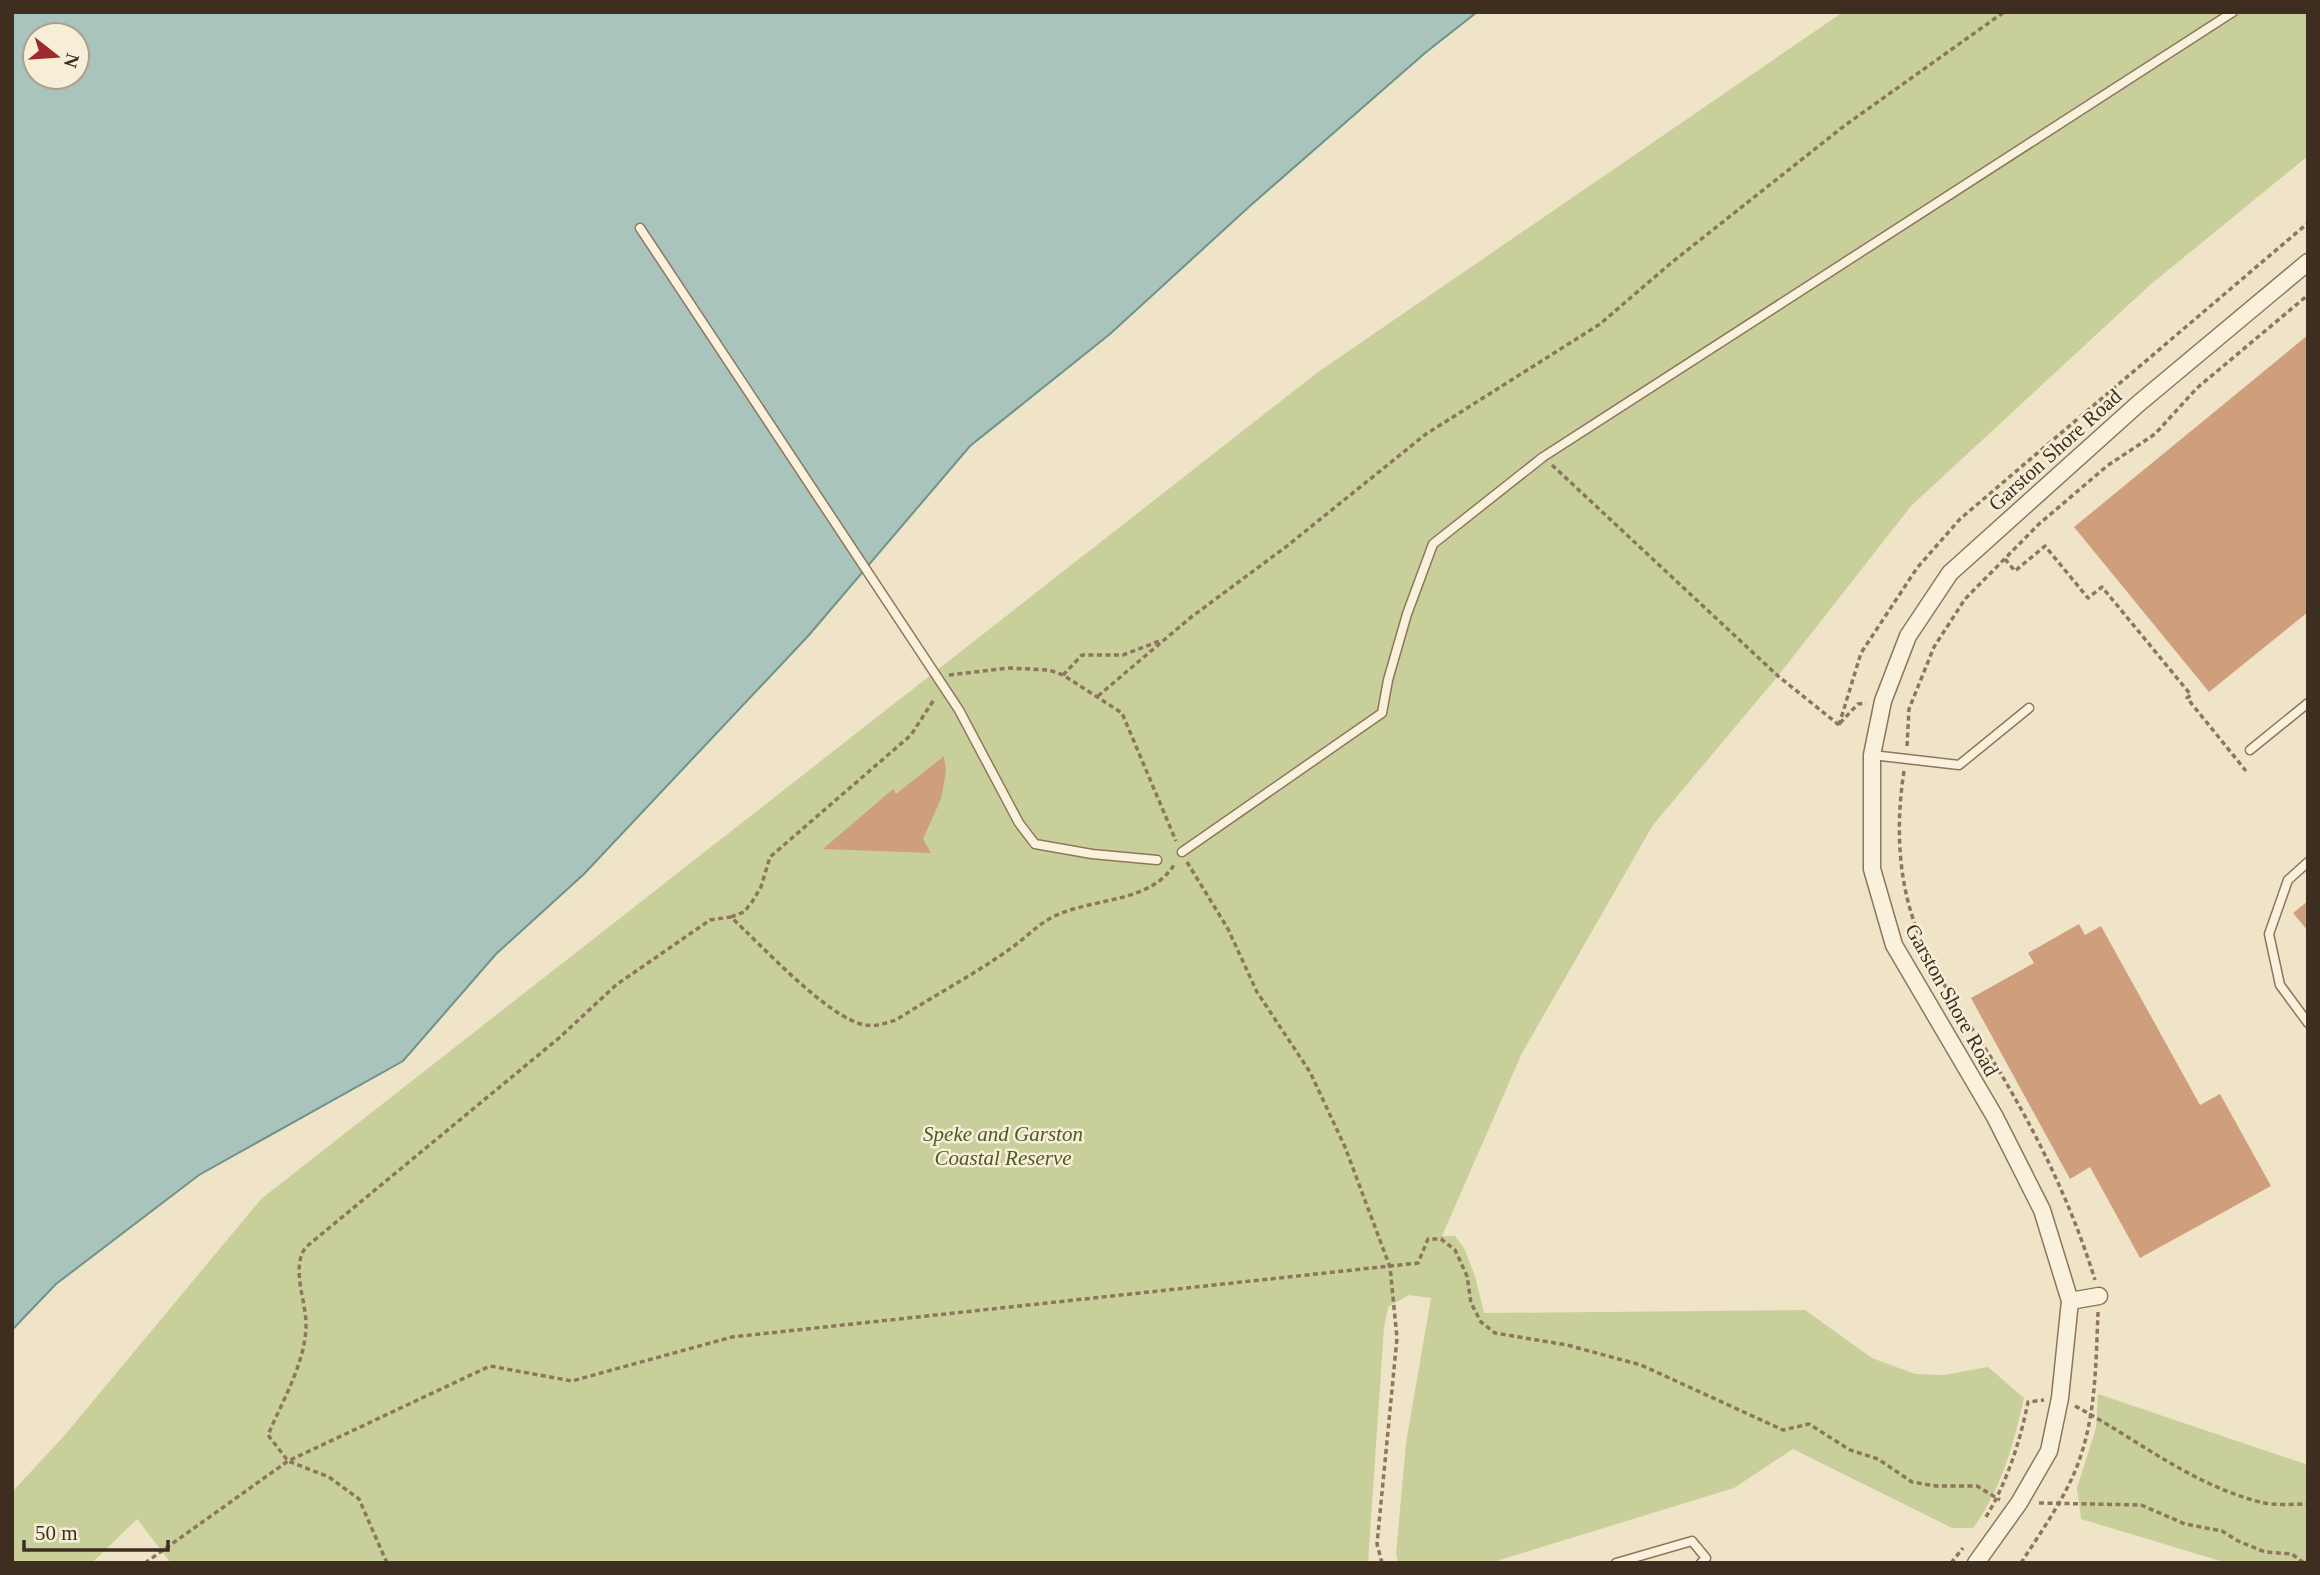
<svg xmlns="http://www.w3.org/2000/svg" width="2320" height="1575" font-family="Georgia,serif">
	<style>
		.green { fill: #c9cf9b }
		.water { fill: #a9c4bc; stroke: #6f938a; stroke-width: 2; fill-rule: evenodd }
		.building { fill: #cf9f7d }
		.lines { fill: none; stroke-linecap: round; stroke-linejoin: round }
		.lane-casing { stroke: #8d765c; stroke-width: 11 }
		.street-casing { stroke: #8d765c; stroke-width: 19 }
		.path { stroke: #8d765c; stroke-width: 3.5; stroke-dasharray: 5 3.5; stroke-linecap: butt }
		.lane { stroke: #faf1dc; stroke-width: 8 }
		.street { stroke: #faf1dc; stroke-width: 16 }
		.labels { text-anchor: middle; stroke-width: 5; stroke-linejoin: round; paint-order: stroke }
		.street-label { font-size: 21px; fill: #3d2e20; stroke: #f7eed8 }
		.park-label { font-size: 21px; font-style: italic; fill: #4d5a26; stroke: #f7eed8 }
	</style>
	<rect width="100%" height="100%" fill="#f0e4c8"/>
	<g class="green">
		<path d="M1843,12H2308V156L2150,285L1911,506L1778,676L1653,825L1522,1053L1442,1236H1455L1464,1248L1475,1276L1484,1313L1805,1310L1872,1358L1915,1374L1944,1375L1988,1367L2024,1398C2014,1443 2001,1491 1973,1528H1952L1793,1449L1734,1488L1490,1563H1398L1396,1553L1406,1443L1431,1298L1409,1295L1388,1307L1384,1328L1368,1563H171L137,1519L92,1563H12V1492L64,1436L261,1199L1318,372Z"/>
		<polygon points="2098,1394 2308,1465 2308,1563 2227,1563 2081,1519 2077,1488 2096,1428"/>
	</g>
	<path class="water" d="M12,12H1477L1425,53L1251,205L1110,334L970,446L809,635L584,874L496,954L403,1061L199,1175L56,1284L12,1330ZM35,35H77V77H35Z"/>
	<g class="building">
		<polygon points="2308,335 2308,612 2209,692 2074,527"/>
		<polygon points="944,756 946,771 941,799 923,839 931,853 823,849 893,789 896,794"/>
		<polygon points="2308,901 2308,931 2293,913"/>
		<polygon points="2079,924 2085,935 2101,926 2200,1105 2220,1094 2271,1186 2140,1258 2090,1167 2070,1179 1971,998 2034,963 2028,953"/>
	</g>
	<g class="lines">
		<defs>
			<g id="lane">
				<polyline points="640,228 959,710 1019,823 1035,844 1092,854 1157,860"/>
				<polyline points="2250,750 2308,703"/>
				<polyline points="1872,755 1959,765 2029,708"/>
				<polyline points="1182,852 1382,713 1388,680 1407,614 1433,544 1543,457 2233,12"/>
				<polyline points="2308,862 2288,880 2269,934 2280,985 2308,1023"/>
				<polyline points="1616,1563 1692,1541 1706,1558 1701,1563"/>
			</g>
			<g id="street">
				<polyline points="2070,1301 2099,1296"/>
				<polyline points="1976,1563 2019,1503 2049,1451 2060,1398 2070,1301 2042,1210 1995,1117 1894,945 1872,869 1872,755 1883,701 1908,636 1950,573 2138,404 2308,262"/>
			</g>
		</defs>
		<use href="#lane" class="lane-casing"/>
		<use href="#street" class="street-casing"/>
		<g class="path">
			<polyline points="1552,465 1778,676 1839,725"/>
			<polyline points="2005,559 2015,571 2045,546 2088,598 2102,587 2191,695 2187,698 2246,771"/>
			<polyline points="949,675 1008,668 1049,670 1063,675 1122,713 1176,841"/>
			<polyline points="1063,675 1082,655 1123,655 1162,640"/>
			<polyline points="1098,696 1190,618 1287,546 1426,434 1600,324 1671,263 1844,126 2004,12"/>
			<polyline points="1840,723 1858,704 1866,703"/>
			<polyline points="1839,725 1861,653 1917,568 1960,519 2308,223"/>
			<polyline points="1907,746 1909,709 1934,647 1965,599 2039,524 2107,466 2155,434 2197,388 2308,295"/>
			<path d="M1904,771C1895,829 1898,890 1923,944C1945,994 1981,1038 2008,1086C2044,1148 2074,1212 2095,1280"/>
			<polyline points="1187,862 1228,929 1257,992 1310,1072 1345,1147 1390,1267 1397,1338 1377,1544 1382,1563"/>
			<polyline points="731,917 744,912 752,902 761,887 770,857 911,735 935,698"/>
			<path d="M2075,1406C2137,1439 2190,1484 2260,1502C2274,1506 2293,1504 2308,1504"/>
			<polyline points="2039,1503 2141,1505 2185,1524 2222,1531 2238,1541 2265,1552 2292,1554 2304,1563"/>
			<path d="M1986,1517C2007,1482 2020,1442 2028,1402L2044,1400"/>
			<polyline points="145,1563 288,1461 490,1366 572,1381 732,1337 1418,1263 1428,1239 1441,1239 1455,1250 1467,1276 1471,1303 1481,1322 1495,1333 1567,1345 1641,1365 1783,1430 1809,1424 1850,1450 1878,1459 1912,1482 1936,1486 1977,1486 2000,1500"/>
			<path d="M387,1563L359,1499L329,1477L288,1461L268,1435C282,1402 305,1363 306,1327C307,1302 290,1268 306,1247L559,1038L616,985L710,920L731,917C760,944 829,1019 865,1025C875,1027 886,1023 896,1020C935,995 977,973 1014,946C1030,934 1042,920 1062,913C1099,898 1154,901 1175,863"/>
			<polyline points="1951,1563 1963,1548"/>
			<path d="M2021,1563C2042,1530 2069,1493 2081,1455C2096,1410 2096,1359 2098,1312"/>
		</g>
		<use href="#lane" class="lane"/>
		<use href="#street" class="street"/>
	</g>
	<g class="labels">
		<g class="street-label">
			<text transform="translate(2055 450) rotate(-42)" y="7">Garston Shore Road</text>
			<text transform="translate(1952 1000) rotate(61)" y="7">Garston Shore Road</text>
		</g>
		<g class="park-label">
			<text x="1003" y="1141">Speke and Garston<tspan x="1003" dy="24">Coastal Reserve</tspan></text>
		</g>
	</g>
	<rect width="2320" height="1575" fill="none" stroke="#3d2e20" stroke-width="28"/>
	<g transform="translate(56 56) rotate(107)"><circle r="33" fill="#f7eed8" stroke="#ada18e" stroke-width="2"/>
	<path d="M0-5L12 26L0 18L-12 26Z" fill="#9e2a2b"/>
	<text y="-10" font-size="19" font-weight="bold" text-anchor="middle" fill="#3d2e20">N</text>
	</g>
	<path d="M24 1540v10h144v-10" fill="none" stroke="#3d2e20" stroke-width="3.5"/>
	<text x="35" y="1540" font-size="21" fill="#3d2e20" stroke="#f7eed8" stroke-width="5" paint-order="stroke">50 m</text>
</svg>
